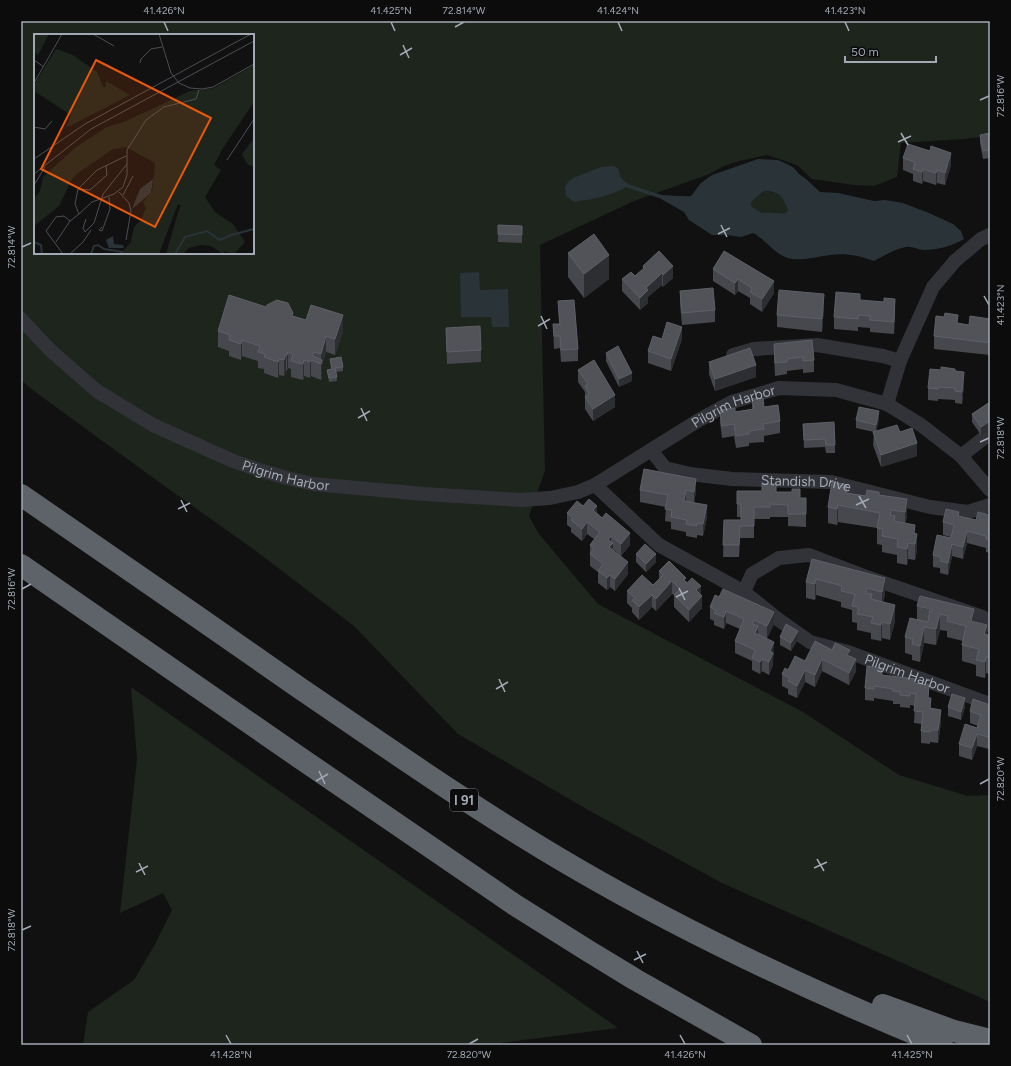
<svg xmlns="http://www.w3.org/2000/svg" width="1011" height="1066" font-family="Figtree,sans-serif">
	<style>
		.green { fill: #1d251d; fill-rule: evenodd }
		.water { fill: #293338; fill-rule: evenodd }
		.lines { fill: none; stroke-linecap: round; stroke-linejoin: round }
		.stream { stroke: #293338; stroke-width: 3.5 }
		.street { stroke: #323338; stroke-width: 14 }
		.highway { stroke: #5e6269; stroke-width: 22 }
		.wall { fill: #47484e }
		.shaded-wall { fill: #2d2e31 }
		.building { fill: #515359; stroke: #5d6067 }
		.ticks { fill: none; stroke: #a2a9b4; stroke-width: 1.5 }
		.labels { text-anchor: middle; stroke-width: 3.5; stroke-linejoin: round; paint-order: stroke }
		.shield { fill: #0c0c0d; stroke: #757a82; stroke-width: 1 }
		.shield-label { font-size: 13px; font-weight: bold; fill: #a2a9b4 }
		.street-label { font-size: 14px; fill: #a2a9b4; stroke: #0c0c0d }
		.inset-river { fill: none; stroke: #293338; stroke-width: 2 }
		.inset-road { fill: none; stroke: #4b4e53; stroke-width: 1 }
		.view { fill: #e8590c; fill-opacity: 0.15; stroke: #e8590c; stroke-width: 2 }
		.inset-edge { fill: none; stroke: #a2a9b4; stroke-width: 2 }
		.neatline { fill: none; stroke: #a2a9b4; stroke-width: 1.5 }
		.ticks-label { font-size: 10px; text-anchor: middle; fill: #a2a9b4 }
	</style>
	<rect width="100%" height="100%" fill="#111112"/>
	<g class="green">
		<path d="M21,21H990V136L963,139L901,143L897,177L874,186L854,185L812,179L797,165L767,155L739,161L724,166L707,175L634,201L540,245L545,471L529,516L539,534L598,604L803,712L899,775L968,796L990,795V1002L722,883L590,811L458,734L354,626L256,551L163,485L34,391L21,380ZM35,35H253V253H35Z"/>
		<path d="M764,191C779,191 783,197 788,210L786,213C777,214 771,211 762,213L751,206L752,201Z"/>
		<polygon points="131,687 618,1028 501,1043 501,1045 83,1045 88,1012 134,980 154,946 172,910 163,893 120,913 137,759"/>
	</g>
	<g class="water">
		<path d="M758,159L778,160L789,165L794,168L799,174L806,179L820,192L838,193L874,201L885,200L903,203L929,213L953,224L961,231L964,239C952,246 938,250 924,250C918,250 912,246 906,247C894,249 884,256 874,261C860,256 846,253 831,255C819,256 799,262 788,258C776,255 765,239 753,233L741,237L727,235H712L689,220L684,212L661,199L662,195C672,195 681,197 691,196L701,183L712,175ZM764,191C779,191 783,197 788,210L786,213C777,214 771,211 762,213L751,206L752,201Z"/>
		<path d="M611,166C621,166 618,173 622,179C623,180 626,182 628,184V186C612,196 592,199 574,202L566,196L565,187L568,182L573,178L601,167Z"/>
		<polygon points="479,272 480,290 508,289 509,327 492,327 491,317 461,317 460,273"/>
	</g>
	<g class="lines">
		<polyline class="stream" points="628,186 662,197"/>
		<g class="street">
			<path id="s1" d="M21,319L50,350L97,391L153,425L233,461L256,469L287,478L313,484L424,494L522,500L550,498L578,492L595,485L699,420L732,402L779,388L836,390L887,404L921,425L961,456L990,490"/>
			<polyline points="733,355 754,349 817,345 883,356 900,361"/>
			<polyline points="887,404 900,361 933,287 955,261 981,239 990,235"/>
			<path id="s2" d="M651,450L665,468L690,474L732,479L831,482L930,507L968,512L990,505"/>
			<polyline points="961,456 990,433"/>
			<path id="s3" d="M595,485L659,545L744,592L779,620L810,642L848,652L990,704"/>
			<polyline points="744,592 752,574 779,558 809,555 864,576 983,617 990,626"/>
		</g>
		<g class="highway">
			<path d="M21,495C114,559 208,624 301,689C392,751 482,814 577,869C694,937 817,994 942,1045"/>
			<polyline points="21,565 303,760 515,905 590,952 636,980 751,1045"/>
			<polyline points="883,1005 954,1031 990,1040"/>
		</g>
	</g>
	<g class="wall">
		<polygon points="990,133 990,158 983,159 980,143 980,135"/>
		<polygon points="903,158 951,165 945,185 937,183 936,185 923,181 922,184 913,181 913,174 903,170"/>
		<polygon points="498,225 522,226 522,243 498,242"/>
		<polygon points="568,253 609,279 584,298 568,277"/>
		<polygon points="643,266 673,278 663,287 662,285 648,297 648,303 640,310 622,291 622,279 635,276 643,269"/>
		<polygon points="713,269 774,293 762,312 750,304 750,298 738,291 735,295 713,281"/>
		<polygon points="680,291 715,310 715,322 682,325 680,304"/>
		<polygon points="860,300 895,311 894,334 870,332 870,328 858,327 858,331 834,329 834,317"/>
		<polygon points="558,301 578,349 578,361 561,362 560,348 554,349 553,324 559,324"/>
		<polygon points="824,306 822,332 777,327 777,315"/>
		<polygon points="293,316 343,331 335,355 326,352 322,365 322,376 321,380 311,376 310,378 304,376 303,380 291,377 291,369 288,368 287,371 286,370 284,376 279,375 278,378 264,373 264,369 258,368 258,361 242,356 241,360 229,356 229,351 218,347 218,331"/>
		<polygon points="990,319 990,355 934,349 934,336 958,323 969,325"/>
		<polygon points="446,328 481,350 481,362 447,364"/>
		<polygon points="662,339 682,339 671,371 648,363 648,351"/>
		<polygon points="774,344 814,360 814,372 803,373 803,369 787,371 787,374 775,376 774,356"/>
		<polygon points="606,353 632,381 619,387 606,361"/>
		<polygon points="330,359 343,367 343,371 336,372 337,381 329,382 327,370 331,369"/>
		<polygon points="709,362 756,377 715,391 709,374"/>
		<polygon points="578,370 615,407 593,421 585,409 585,392 578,382"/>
		<polygon points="955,371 964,385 962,404 955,403 955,400 938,399 938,401 928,400 928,388"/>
		<polygon points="752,399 764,407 780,421 780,433 764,436 764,442 749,443 749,446 736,448 734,436 722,438 720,422 720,410 735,412 752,409"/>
		<polygon points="990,402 981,435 972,422 972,414"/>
		<polygon points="879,419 876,432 900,432 917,456 881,467 873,445 874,432 856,428 856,420"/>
		<polygon points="803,424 835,445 835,453 826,453 825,447 804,448"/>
		<polygon points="644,469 696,491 694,503 707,517 703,536 697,535 697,538 686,536 686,532 671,529 671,522 665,521 666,507 640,502 640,490"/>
		<polygon points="737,491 776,492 800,498 806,498 806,527 788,526 788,517 770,517 770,519 754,519 754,538 740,538 739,557 723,557 724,520 741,520 741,517 737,517"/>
		<polygon points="847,493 866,496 879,495 907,499 907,516 905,523 915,533 917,550 915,560 908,559 907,565 897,563 897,555 882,552 882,545 877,544 877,528 838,522 837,525 828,523 828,507"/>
		<polygon points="583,506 597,513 630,545 621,556 613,549 628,574 615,591 610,587 607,590 598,583 598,572 590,566 590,545 594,539 587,534 582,541 571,532 571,528 567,525 567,513"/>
		<polygon points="990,515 990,553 986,552 986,548 967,543 963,559 952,556 948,575 940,573 940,568 933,567 933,555 951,538 951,537 943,535 943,522 959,516 976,520"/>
		<polygon points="636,554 656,562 646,572 636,562"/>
		<polygon points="812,559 885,578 885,594 883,602 895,621 890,640 882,638 881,641 871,639 871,633 857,630 857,623 852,622 852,610 841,607 841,602 816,595 815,600 806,598 806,582"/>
		<polygon points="659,571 686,581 701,594 702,608 689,622 674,607 674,595 672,594 656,611 652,607 639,620 632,612 632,608 627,603 627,591 653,585 659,579"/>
		<polygon points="715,595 774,624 767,638 774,654 773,656 773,665 769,675 762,671 760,674 752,670 752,661 735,653 735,641 740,629 726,623 724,629 714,625 714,621 710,619 710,607"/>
		<polygon points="917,606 974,622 987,635 990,635 990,674 986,673 985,678 976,676 976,665 962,661 962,645 963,641 947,637 947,631 940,630 936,645 924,643 920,662 912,660 912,655 905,653 905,637 917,620"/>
		<polygon points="780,637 798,639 791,651 780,645"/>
		<polygon points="832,650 850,656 856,671 849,685 822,671 815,687 805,682 797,698 788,694 788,689 782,686 782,674 788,670 805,661"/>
		<polygon points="882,675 915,684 929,698 931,709 941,722 938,743 930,742 930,744 921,743 921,731 922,724 914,723 915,706 910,705 910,708 900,707 900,704 893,704 893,701 874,698 874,701 865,700 865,688"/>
		<polygon points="990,705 989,749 977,746 972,760 959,756 959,744 977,728 978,726 970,723 970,711"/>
		<polygon points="948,707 965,707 961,720 948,716"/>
	</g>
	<g class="shaded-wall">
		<polygon points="951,153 951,165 945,185 945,173"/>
		<polygon points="923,169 923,181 922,184 922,172"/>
		<polygon points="937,170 937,183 936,185 936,173"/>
		<polygon points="609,255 609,279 584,298 584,274"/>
		<polygon points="673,266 673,278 663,287 663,275"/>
		<polygon points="662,273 662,285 648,297 648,303 640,310 640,298 646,288"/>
		<polygon points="738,279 738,291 735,295 735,283"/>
		<polygon points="774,281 774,293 762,312 762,299"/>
		<polygon points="824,294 824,306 822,332 822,319"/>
		<polygon points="895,299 895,311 894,334 894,322"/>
		<polygon points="343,315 343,331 335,355 335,339"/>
		<polygon points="682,327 682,339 671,371 671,359"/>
		<polygon points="326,336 326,352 322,365 322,376 321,380 321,354"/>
		<polygon points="242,340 242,356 241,360 241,344"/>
		<polygon points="288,352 288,368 287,371 287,355"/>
		<polygon points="286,354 286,370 284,376 284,360"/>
		<polygon points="279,359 279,375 278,378 278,362"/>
		<polygon points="304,360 304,376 303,380 303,364"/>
		<polygon points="311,360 311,376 310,378 310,362"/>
		<polygon points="756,365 756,377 715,391 715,379"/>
		<polygon points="964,372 964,385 962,404 962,392"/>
		<polygon points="632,373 632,381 619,387 619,379"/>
		<polygon points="615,395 615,407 593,421 593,409"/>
		<polygon points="879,411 879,419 876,433 876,425"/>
		<polygon points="990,421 990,430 981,435 981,427"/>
		<polygon points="917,443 917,456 881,467 881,455"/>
		<polygon points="696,479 696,491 694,504 694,492"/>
		<polygon points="686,490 686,502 684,501"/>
		<polygon points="907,499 907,516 905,528 905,512"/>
		<polygon points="707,505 707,517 703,536 703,524"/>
		<polygon points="838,505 838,522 837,525 837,509"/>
		<polygon points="597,506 597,518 593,510"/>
		<polygon points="587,522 587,534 582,541 582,529"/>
		<polygon points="967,531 967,543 963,559 963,547"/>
		<polygon points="630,533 630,545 621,556 621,544"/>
		<polygon points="917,534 917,550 915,560 915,544"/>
		<polygon points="611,536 611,545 613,543 613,555 609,559 608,540"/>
		<polygon points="908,543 908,559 907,565 907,549"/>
		<polygon points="952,544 952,556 948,575 948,563"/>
		<polygon points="656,554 656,562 646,572 646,564"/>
		<polygon points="628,562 628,574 615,591 615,579"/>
		<polygon points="610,575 610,587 607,590 607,578"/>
		<polygon points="885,578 885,594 882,608 882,592"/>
		<polygon points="816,579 816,595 815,600 815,584"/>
		<polygon points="672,581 672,594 656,611 656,599"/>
		<polygon points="701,586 701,597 702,596 702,608 689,622 689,610 696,590"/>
		<polygon points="652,595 652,607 639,620 639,607"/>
		<polygon points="895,605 895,621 890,640 890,624"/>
		<polygon points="974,609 974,625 971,621"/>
		<polygon points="726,611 726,623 724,629 724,617"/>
		<polygon points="774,612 774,624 767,638 767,626"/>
		<polygon points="940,614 940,630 936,645 936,629"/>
		<polygon points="882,622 882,638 881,641 881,625"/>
		<polygon points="987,625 987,641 984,634"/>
		<polygon points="758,626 758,638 755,633"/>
		<polygon points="924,627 924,643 920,662 920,646"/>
		<polygon points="798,631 798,639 791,651 791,643"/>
		<polygon points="774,642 773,665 769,675 769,662 770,651"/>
		<polygon points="850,650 850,662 847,655"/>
		<polygon points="986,657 986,673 985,678 985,662"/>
		<polygon points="762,659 762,671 760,674 760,662"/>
		<polygon points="822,659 822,671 815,687 815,675"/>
		<polygon points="856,659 856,671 849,685 849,673"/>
		<polygon points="805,670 805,682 797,698 797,686"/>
		<polygon points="929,685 929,697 928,710 928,698"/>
		<polygon points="965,698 965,707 961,720 961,712"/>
		<polygon points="941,710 941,722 938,743 938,730"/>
		<polygon points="990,733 990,745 989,749 989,737"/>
		<polygon points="977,734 977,746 972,760 972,748"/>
	</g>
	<g class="building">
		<polygon points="990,133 990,150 983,151 980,135"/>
		<polygon points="908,144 930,151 931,146 951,153 945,173 937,170 936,173 923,169 922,172 913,169 915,162 903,158"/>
		<polygon points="498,225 522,226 522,235 498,234"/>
		<polygon points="594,234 609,255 584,274 568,253"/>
		<polygon points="659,251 673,266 663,275 662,273 646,288 648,290 640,298 622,279 631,272 635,276 644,268 643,266"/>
		<polygon points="724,251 774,281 762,299 750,292 752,288 738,279 735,283 713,269"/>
		<polygon points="713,288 715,310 682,313 680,291"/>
		<polygon points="779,290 824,294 822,319 777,315"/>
		<polygon points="836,292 860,294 860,300 884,302 884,298 895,299 894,322 870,320 870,316 858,315 858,319 834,317"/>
		<polygon points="229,295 266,307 267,305 277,300 288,303 293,313 292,316 306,320 311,305 343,315 335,339 326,336 321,354 314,352 312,356 322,360 321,364 311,360 310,362 304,360 303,364 291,361 293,354 288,352 287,355 286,354 284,360 279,359 278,362 264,357 265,354 258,352 260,346 242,340 241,344 229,340 230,335 218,331"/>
		<polygon points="574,300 578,349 561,350 560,336 554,336 553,324 560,324 558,301"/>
		<polygon points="945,313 958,315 957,323 969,325 970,316 990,319 990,343 934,336 936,316 944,317"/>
		<polygon points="667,322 682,327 671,359 648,351 653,336 662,339"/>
		<polygon points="480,326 481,350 447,352 446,328"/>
		<polygon points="812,340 814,360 803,361 803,357 787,359 787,362 775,363 774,344"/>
		<polygon points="618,346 632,373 619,379 606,353"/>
		<polygon points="750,348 756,365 715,379 709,362"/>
		<polygon points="341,357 343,367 335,368 337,377 329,378 327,370 332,369 330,359"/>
		<polygon points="594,360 615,395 593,409 585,397 589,394 585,386 588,384 578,370"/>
		<polygon points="941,367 955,369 955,371 964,372 962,392 955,391 955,388 938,387 938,389 928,388 930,369 941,370"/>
		<polygon points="763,398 764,407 778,405 780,421 763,424 764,429 749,431 749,434 736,436 734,424 722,426 720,410 735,408 735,412 754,409 752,399"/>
		<polygon points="990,402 990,421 981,427 972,414"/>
		<polygon points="859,407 879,411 876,425 856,420"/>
		<polygon points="834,422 835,445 826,445 825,439 804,440 803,424"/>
		<polygon points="897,425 900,432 912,428 917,443 881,455 873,432"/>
		<polygon points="644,469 696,479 694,492 686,490 684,501 707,505 703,524 697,523 697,526 686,524 687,520 671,517 672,510 665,509 668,495 640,490"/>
		<polygon points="832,482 847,485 846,493 866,496 867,490 879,492 879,495 907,499 905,512 891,510 890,515 895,516 894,521 915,525 914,533 917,534 915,544 908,543 907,549 897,547 898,539 882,536 883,529 877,528 880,513 838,505 837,509 828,507"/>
		<polygon points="762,484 776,484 776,492 792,492 792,489 800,489 800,498 806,498 806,514 788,514 788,505 770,504 770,507 754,507 754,526 740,526 739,545 723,545 724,520 741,520 741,504 737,504 737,491 762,491"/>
		<polygon points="589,499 597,506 593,510 602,518 606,513 630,533 621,544 611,536 608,540 613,543 609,547 628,562 615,579 610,575 607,578 598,571 603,564 590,554 594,548 590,545 600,532 587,522 582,529 571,520 573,518 567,513 577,501 583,506"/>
		<polygon points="946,509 959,512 958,516 976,520 978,512 990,515 990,540 986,539 986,536 967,531 963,547 952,544 948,563 940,561 941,557 933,555 937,535 951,538 954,525 943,522"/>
		<polygon points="645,544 656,554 646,564 636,554"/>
		<polygon points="812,559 885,578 882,592 867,588 866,593 872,594 871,599 895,605 890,624 882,622 881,625 871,623 873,617 857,614 859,607 852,606 855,594 841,591 842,586 816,579 815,584 806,582"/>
		<polygon points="669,561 686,578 684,580 687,583 692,578 701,586 696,590 702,596 689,610 674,595 680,589 672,581 656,599 652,595 639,607 632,600 635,598 627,591 642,575 653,585 663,575 659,571"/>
		<polygon points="723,589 774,612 767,626 754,620 752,624 758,626 755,633 774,642 770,651 773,653 769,662 762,659 760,662 752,658 755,650 735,641 744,619 726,611 724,617 714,613 716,610 710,607 715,595 719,597"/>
		<polygon points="920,596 974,609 971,621 987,625 984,634 990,635 990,658 986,657 985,662 976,660 979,649 962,645 966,626 947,621 948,616 940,614 936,629 924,627 920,646 912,644 913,639 905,637 910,618 928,622 930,609 917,606"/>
		<polygon points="786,624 798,631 791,643 780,637"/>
		<polygon points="815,641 832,650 835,643 850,650 847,655 856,659 849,673 822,659 815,675 805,670 797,686 788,681 790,678 782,674 785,668 788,670 795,656 805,661"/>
		<polygon points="867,666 882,668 882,675 915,679 914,683 929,685 928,698 931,698 930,708 941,710 938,730 930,730 930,732 921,731 923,712 914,711 916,694 910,693 910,696 900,695 900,692 893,691 893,689 874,686 874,689 865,688"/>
		<polygon points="952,694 965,698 961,712 948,707"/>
		<polygon points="973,699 990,705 990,733 989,737 977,734 972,748 959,744 965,724 977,728 981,715 970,711"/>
	</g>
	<path class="ticks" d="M164,22L168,31M391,22L395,31M618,22L622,31M845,22L849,31M455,27L464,22M403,45L409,58M400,55L412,48M980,100L989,96M901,133L908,145M898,142L911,136M721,225L727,237M718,234L730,228M22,247L31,243M984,296L989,305M541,316L547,329M538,326L550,319M361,408L367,421M358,418L370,411M980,442L989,438M859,496L866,508M181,500L187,512M856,505L869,499M178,509L190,503M679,588L685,600M22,589L31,584M676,597L688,591M499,679L505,692M496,689L508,682M319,771L325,784M316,781L328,774M980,784L989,779M817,859L824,871M139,863L145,875M814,868L827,862M136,872L148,866M22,930L31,926M637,951L643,963M634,960L646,954M226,1035L231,1044M680,1035L685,1044M907,1035L912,1044M469,1044L478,1039"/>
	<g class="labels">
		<rect class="shield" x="450" y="789" width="28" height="22" rx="3"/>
		<g class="shield-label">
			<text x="464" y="805">I 91</text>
		</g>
		<g class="street-label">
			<text dy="5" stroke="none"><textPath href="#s1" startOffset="786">Pilgrim Harbor</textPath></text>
			<text dy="5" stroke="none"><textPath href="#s1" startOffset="313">Pilgrim Harbor</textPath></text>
			<text dy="5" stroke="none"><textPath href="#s2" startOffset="165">Standish Drive</textPath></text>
			<text dy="5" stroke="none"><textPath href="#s3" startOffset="370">Pilgrim Harbor</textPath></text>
		</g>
	</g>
	<g transform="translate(34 34)">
		<rect width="220" height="220" fill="#111112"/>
		<path d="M0,0H15L4,21L0,18ZM22,15L39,21L63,38L69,53H72V47L96,61L32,94L37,81L0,57V51ZM220,31V68L189,114L180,131L187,136L171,163L181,178L199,190L211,208L200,220L189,217L191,220H189L177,212L167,211L155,214L149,220H132L146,172L149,173L144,170L125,220H86L97,208L100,193L107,186L112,174L109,168L118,158L120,141L121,129L92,113L79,115L44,139L38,145L25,172L0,192V165L6,157L9,143L42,113L73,93L90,88L156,57L180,54ZM220,104V133L213,130L208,120Z" fill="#1d251d"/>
		<path d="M119,145L117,159L98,175L106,155ZM79,202L80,210L89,211L90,214H75L72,206Z" fill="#293338"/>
		<path class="inset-river" d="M0,208L7,211L8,220M57,220L60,212L64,211L70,215L89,218M141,220L151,203L173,197L186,206L197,201L220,195"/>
		<path class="inset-road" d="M59,0L80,12M125,0L137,39L145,49L156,54L168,55L179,53L220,30M0,26L10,33M106,29L107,25L117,15L128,13M0,49L28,0M0,93L11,95L18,87M0,125L51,90L217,0M193,126L220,85M0,140L57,95L220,7M0,151L11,133M44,155L56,156L73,141L72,132M85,158L95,169L97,177L92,206M89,161L99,142M45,180L58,168L80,160L89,153L93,141V116L112,86L130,73L162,65L165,56M52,185L49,194L51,198L60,189L69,160L93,130M36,187L45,180L41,170L44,155L63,136L92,122M68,193L65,196L68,197L76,175L75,163M22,208L36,187M29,220L12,197L22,183L30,182L36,187M36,220L49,208L57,196"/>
		<path class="view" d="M62,26L177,84L121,193L7,135Z"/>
		<rect width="220" height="220" class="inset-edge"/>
	</g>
	<rect width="1011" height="1066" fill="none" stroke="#0c0c0d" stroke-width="44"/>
	<path d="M845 56v6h91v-6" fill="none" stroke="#a2a9b4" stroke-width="2"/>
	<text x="851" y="56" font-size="12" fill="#a2a9b4" stroke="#0c0c0d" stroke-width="3" paint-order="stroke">50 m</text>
	<rect x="22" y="22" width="967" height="1022" class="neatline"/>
	<g class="ticks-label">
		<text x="164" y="14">41.426°N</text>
		<text x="391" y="14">41.425°N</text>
		<text x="464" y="14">72.814°W</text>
		<text x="618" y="14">41.424°N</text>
		<text x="845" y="14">41.423°N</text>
		<text transform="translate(1000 96) rotate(-90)" y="4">72.816°W</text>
		<text transform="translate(11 247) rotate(-90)" y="4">72.814°W</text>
		<text transform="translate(1000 305) rotate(-90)" y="4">41.423°N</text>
		<text transform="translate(1000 438) rotate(-90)" y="4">72.818°W</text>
		<text transform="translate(11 589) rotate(-90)" y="4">72.816°W</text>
		<text transform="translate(1000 779) rotate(-90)" y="4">72.820°W</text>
		<text transform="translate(11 930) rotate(-90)" y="4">72.818°W</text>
		<text x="231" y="1058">41.428°N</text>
		<text x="469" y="1058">72.820°W</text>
		<text x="685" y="1058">41.426°N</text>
		<text x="912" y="1058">41.425°N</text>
	</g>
</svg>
